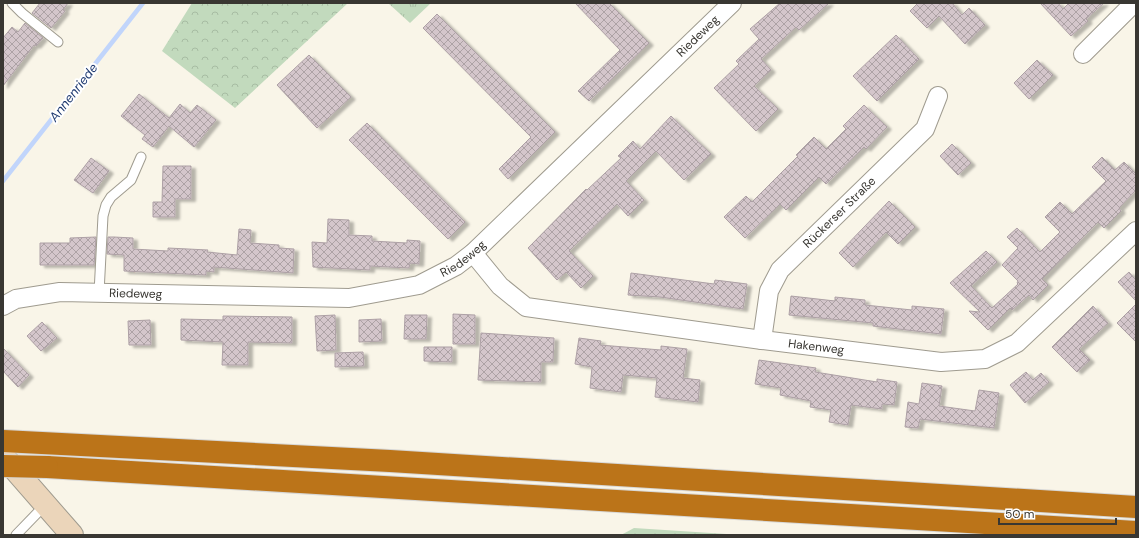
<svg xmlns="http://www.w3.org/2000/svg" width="1139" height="538" font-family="'DM Sans',sans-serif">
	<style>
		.grass { fill: url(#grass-tufts) }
		.forest { fill: url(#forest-crowns) }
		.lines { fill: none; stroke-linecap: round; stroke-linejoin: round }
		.stream { stroke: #c1d5fb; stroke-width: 4.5 }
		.building { fill: url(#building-cross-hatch); stroke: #ada0a5; filter: url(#shadow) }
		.service-casing { stroke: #9f9b8f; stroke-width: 11 }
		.minor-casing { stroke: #9f9b8f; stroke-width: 20 }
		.secondary-casing { stroke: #9f9b8f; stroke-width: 24 }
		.motorway-casing { stroke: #d7d7d6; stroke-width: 24 }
		.service { stroke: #fff; stroke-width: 9 }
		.minor { stroke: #fff; stroke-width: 18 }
		.secondary { stroke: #ebd5ba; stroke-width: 22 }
		.motorway { stroke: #bb7419; stroke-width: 22 }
		.motorway-bridge-casing { stroke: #d7d7d6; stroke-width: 24; stroke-linecap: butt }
		.motorway-bridge { stroke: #bb7419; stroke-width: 22 }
		.labels { text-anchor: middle; stroke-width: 4; stroke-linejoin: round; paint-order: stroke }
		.street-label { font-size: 12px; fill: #393732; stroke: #fff }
		.water-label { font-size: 13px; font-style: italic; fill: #1d386f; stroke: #fff }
	</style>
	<defs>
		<pattern id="grass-tufts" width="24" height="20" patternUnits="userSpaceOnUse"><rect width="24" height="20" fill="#c2dabd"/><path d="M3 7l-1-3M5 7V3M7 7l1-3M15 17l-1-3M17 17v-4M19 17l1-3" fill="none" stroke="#a7bca3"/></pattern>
		<pattern id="forest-crowns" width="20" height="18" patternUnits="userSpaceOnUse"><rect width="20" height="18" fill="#c2dabd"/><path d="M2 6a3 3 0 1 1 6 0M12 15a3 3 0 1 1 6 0" fill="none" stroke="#a7bca3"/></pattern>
		<pattern id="building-cross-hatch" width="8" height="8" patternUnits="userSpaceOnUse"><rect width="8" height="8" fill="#d4c6cb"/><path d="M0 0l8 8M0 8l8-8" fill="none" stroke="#ada2a5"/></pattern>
		<filter id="shadow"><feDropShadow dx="4.5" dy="2.5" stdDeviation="1" flood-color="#0004"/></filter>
	</defs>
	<rect width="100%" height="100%" fill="#f9f5e8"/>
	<polygon class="grass" points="388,3 431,3 410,23"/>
	<g class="forest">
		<polygon points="192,3 348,3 235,108 162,51"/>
		<polygon points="634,528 742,535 621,535"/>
	</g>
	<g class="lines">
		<polyline class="stream" points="3,181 143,3"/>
	</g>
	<g class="building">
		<polygon points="40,3 68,3 63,10 65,11 51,28 32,13"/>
		<polygon points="575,3 609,3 649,43 589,101 578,91 620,50"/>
		<polygon points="780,3 829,3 799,30 796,27 761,59 771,70 754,86 778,109 756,131 714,88 739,64 736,61 759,39 750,29"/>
		<polygon points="918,3 952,3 962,15 969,8 985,25 965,44 939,16 927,28 910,11"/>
		<polygon points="1040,3 1058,3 1063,9 1069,3 1104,3 1086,19 1088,21 1071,36"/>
		<polygon points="437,14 555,132 508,179 499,169 531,137 423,28"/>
		<polygon points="25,23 43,38 36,46 34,45 3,86 3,38 12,27 18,32"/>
		<polygon points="896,35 919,59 877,101 853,76"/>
		<polygon points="309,55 351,97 317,128 277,85"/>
		<polygon points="1037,60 1053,75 1029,99 1014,83"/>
		<polygon points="139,94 169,118 180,104 190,113 197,105 216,120 194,147 169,126 153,147 142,139 145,135 121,116"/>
		<polygon points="864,105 887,127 866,149 864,147 826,184 819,177 786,210 780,204 745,238 724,217 746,196 752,202 798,156 796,155 814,137 826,149 846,129 843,126"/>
		<polygon points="671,116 711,154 684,180 656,151 626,181 644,200 628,216 617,204 569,251 593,276 581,288 566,272 557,280 528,248 586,189 587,190 621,158 618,156 633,141 640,149"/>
		<polygon points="367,123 465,222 448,239 349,140"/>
		<polygon points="952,144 971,163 958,175 940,156"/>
		<polygon points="1102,157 1115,170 1124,162 1136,174 1136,190 1119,208 1121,211 1104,228 1098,222 1042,279 1048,285 1033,300 1029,295 1012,310 1010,308 988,330 969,311 980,312 950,283 986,251 997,262 971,286 992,308 1018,284 1017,283 1018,281 1002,265 1018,248 1007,237 1017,228 1040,252 1060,232 1045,217 1060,202 1072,214 1106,181 1092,167"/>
		<polygon points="91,158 109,171 93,193 74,180"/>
		<polygon points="163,166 191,166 191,199 175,199 175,217 153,217 153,202 162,202"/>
		<polygon points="889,201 915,227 898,244 886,232 853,267 839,253"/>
		<polygon points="328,219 349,220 349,235 372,236 372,241 407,243 407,240 420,241 419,264 410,263 409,268 370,266 370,270 313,267 312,242 327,243"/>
		<polygon points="239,229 251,230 250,243 279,245 279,248 294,249 293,273 214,267 214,272 206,271 206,275 124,271 124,255 107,254 108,237 114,237 133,238 133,249 168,251 168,248 208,250 207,252 237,255"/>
		<polygon points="96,237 94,265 40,265 40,243 70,243 70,238"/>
		<polygon points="1129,272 1136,280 1136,301 1118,282"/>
		<polygon points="631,273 714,284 715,280 747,284 743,309 660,297 628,295"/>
		<polygon points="791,296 835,301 835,297 865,300 865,305 912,310 912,306 944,309 941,334 873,326 873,323 789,315"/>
		<polygon points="1136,304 1136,342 1117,323"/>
		<polygon points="1093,306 1108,323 1079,349 1090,360 1077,372 1052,347"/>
		<polygon points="453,314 475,315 475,344 453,344"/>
		<polygon points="335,315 336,350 317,351 315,316"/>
		<polygon points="405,315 427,315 426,339 404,339"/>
		<polygon points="223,316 292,317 292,343 248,342 248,365 222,365 223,342 181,340 181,319 223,320"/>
		<polygon points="381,319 382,341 359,342 359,320"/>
		<polygon points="150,320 151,345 129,345 128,321"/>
		<polygon points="42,322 57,338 41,351 27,336"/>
		<polygon points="481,333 554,338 553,362 541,362 541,382 478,380"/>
		<polygon points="579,338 601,341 600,345 661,350 661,346 687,349 683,378 700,380 698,402 655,397 657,378 623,375 621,392 590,388 592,367 575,364"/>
		<polygon points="424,347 452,347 452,362 424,361"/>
		<polygon points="3,348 29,375 18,387 3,371"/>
		<polygon points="363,352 364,366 335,367 335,353"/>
		<polygon points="759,360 816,368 815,372 877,382 877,379 897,382 894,405 882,404 882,409 851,405 848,425 829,422 831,410 810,407 811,401 780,395 781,388 755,384"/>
		<polygon points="1026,372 1033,380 1041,373 1049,382 1025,403 1010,385"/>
		<polygon points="922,383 942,386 939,406 975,411 979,390 999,393 994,428 920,419 918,428 905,427 908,402 919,404"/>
	</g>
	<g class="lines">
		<defs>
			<g id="service">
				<polyline points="12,3 22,13 58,42"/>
				<polyline points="99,293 103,216 106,205 111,197 131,180 141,157"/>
				<polyline points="16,535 45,505"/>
			</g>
			<g id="minor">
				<polyline points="1083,54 1134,3"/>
				<path id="s1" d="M473,253L500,286L526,307L762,340L941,362L985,359L1017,343L1136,231"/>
				<path id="s2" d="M3,306L16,299L60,292L349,298L419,285L456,266L473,253L732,3"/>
				<path id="s3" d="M762,340L769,291L780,270L925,129L938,96"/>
			</g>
			<polyline id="secondary" points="3,456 72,535"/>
			<g id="motorway">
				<polyline points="3,441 390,461 1136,507"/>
				<polyline points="47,467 1136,532"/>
			</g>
		</defs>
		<use href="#service" class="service-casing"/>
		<use href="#minor" class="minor-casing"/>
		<use href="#secondary" class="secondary-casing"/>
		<use href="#motorway" class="motorway-casing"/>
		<use href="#service" class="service"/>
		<use href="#minor" class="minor"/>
		<use href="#secondary" class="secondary"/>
		<use href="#motorway" class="motorway"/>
		<defs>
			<polyline id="motorway-bridge" points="3,466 47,467"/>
		</defs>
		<use href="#motorway-bridge" class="motorway-bridge-casing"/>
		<use href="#motorway-bridge" class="motorway-bridge"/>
	</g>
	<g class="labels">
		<g class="street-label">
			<text dy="4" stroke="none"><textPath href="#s2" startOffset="795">Riedeweg</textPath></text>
			<text dy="4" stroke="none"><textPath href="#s3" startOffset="156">Rückerser Straße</textPath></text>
			<text dy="4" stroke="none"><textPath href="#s2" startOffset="471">Riedeweg</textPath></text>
			<text dy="4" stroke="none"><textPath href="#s2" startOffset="135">Riedeweg</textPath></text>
			<text dy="4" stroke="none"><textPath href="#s1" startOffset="369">Hakenweg</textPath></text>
		</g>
		<g class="water-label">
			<text transform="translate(73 92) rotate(-52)" y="5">Annenriede</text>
		</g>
	</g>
	<rect width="1139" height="538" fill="none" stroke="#393732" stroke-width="8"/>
	<path d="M999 518v6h117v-6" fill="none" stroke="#393732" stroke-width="2"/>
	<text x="1005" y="518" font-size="12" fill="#393732" stroke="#ffffff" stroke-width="3" paint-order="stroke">50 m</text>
</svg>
